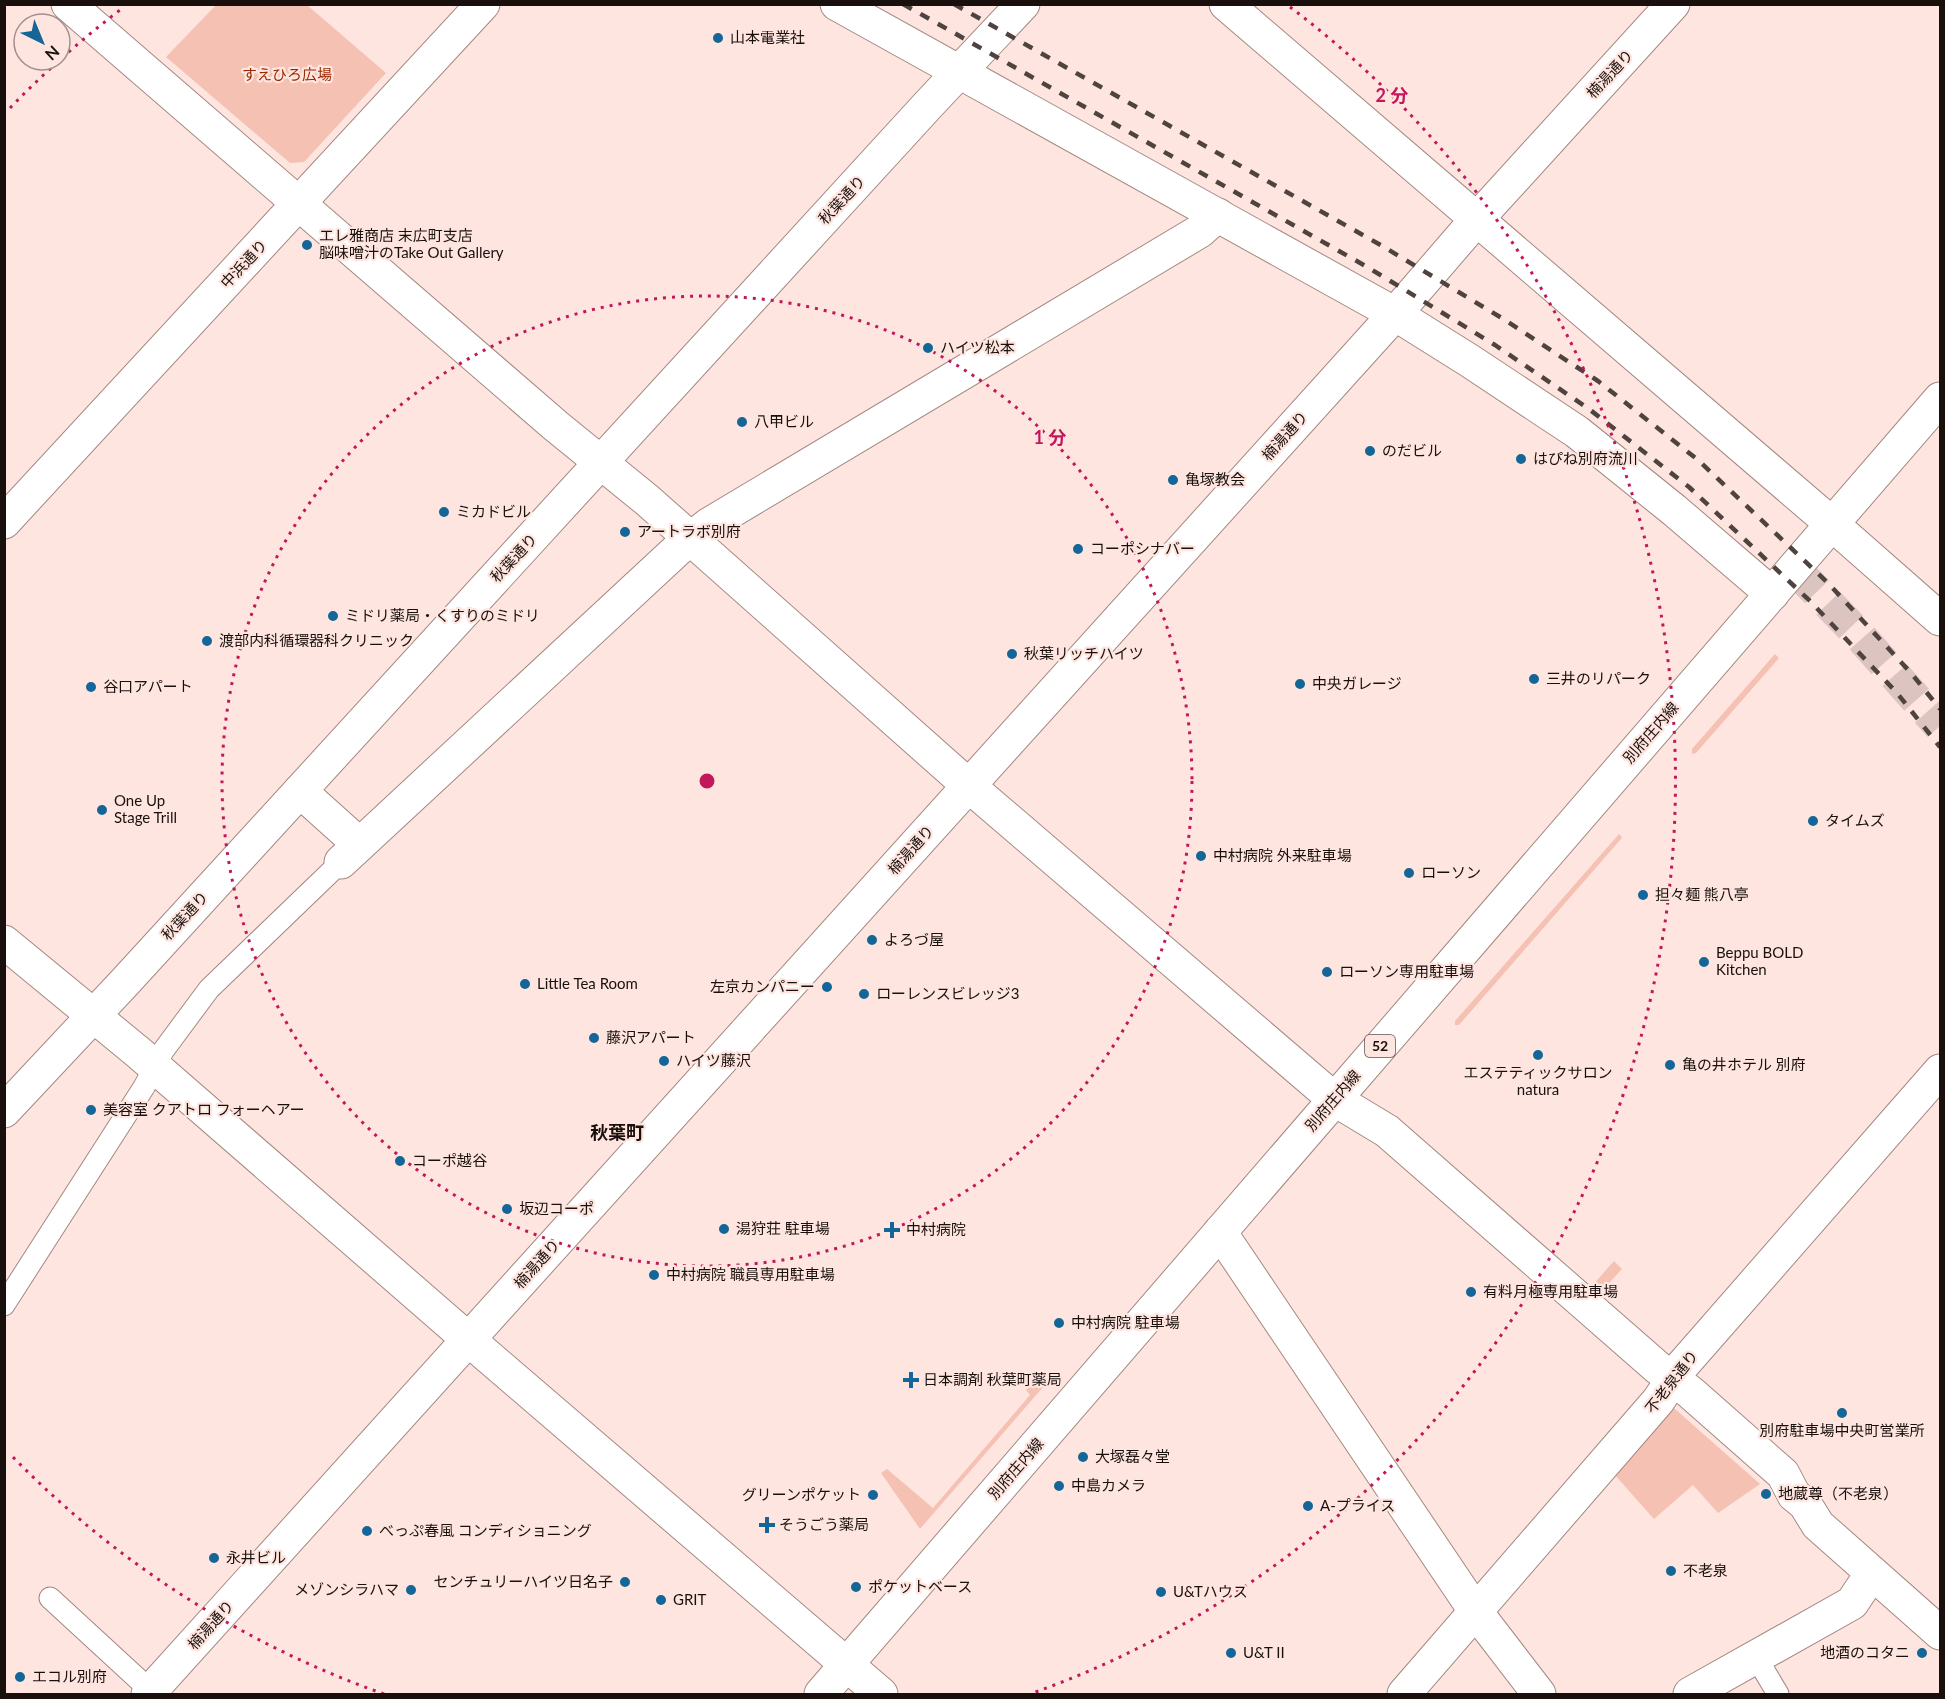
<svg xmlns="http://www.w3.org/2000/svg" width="1945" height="1699" font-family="Lato,'Noto Sans JP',sans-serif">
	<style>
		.green { fill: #f5c1b3 }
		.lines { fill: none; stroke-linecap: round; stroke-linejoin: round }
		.street-tunnel { stroke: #dcc5c0; stroke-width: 33; stroke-dasharray: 33 16; stroke-linecap: butt }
		.lane-casing { stroke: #a48881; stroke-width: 23 }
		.street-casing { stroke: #a48881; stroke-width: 35 }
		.secondary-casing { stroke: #a48881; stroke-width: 35 }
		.primary-casing { stroke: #a48881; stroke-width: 35 }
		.lane { stroke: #fff; stroke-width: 21 }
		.street { stroke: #fff; stroke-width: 33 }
		.secondary { stroke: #fff; stroke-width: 33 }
		.primary { stroke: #fff; stroke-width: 33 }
		.rail { stroke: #4f433f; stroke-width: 4.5; stroke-dasharray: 10 10; stroke-linecap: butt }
		.ring { fill: none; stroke: #c2185b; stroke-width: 3; stroke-dasharray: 3 6 }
		.poi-dot { fill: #136697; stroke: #fee5df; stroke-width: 2 }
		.labels { text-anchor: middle; stroke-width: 4.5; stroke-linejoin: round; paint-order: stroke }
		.shield { fill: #fee5df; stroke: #5e504c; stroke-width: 1.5 }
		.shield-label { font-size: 14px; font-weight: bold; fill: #19100d }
		.poi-label { font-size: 15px; fill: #19100d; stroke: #fee5df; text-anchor: start }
		.street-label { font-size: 15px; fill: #19100d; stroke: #fee5df }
		.park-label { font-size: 15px; fill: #9d2701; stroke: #fee5df }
		.quarter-label { font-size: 18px; font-weight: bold; fill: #19100d; stroke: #fee5df }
		.centre { fill: #c2185b; stroke: #fee5df; stroke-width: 3 }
		.ring-label { font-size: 18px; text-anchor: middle; font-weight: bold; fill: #c2185b; stroke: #fee5df; stroke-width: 4.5; stroke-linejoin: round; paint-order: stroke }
	</style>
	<rect width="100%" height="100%" fill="#fee5df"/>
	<g class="green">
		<polygon points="217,4 307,5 386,73 304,162 290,163 166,57"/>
		<polygon points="1775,654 1779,658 1696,753 1692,754 1692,749"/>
		<polygon points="1619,834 1622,837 1621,839 1459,1025 1455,1025 1455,1021"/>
		<polygon points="1614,1261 1622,1269 1599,1294 1619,1313 1585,1294"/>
		<polygon points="1043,1371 1051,1378 920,1529 881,1473 887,1469 933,1508 1030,1395 1026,1390"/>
		<polygon points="1672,1406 1675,1409 1760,1484 1718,1513 1693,1485 1654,1519 1614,1474"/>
	</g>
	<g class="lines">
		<polyline class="street-tunnel" points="1794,568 1858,634 1940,726"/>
		<defs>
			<g id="lane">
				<polyline points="4,1305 144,1087 163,1051 209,989 341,862"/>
				<polyline points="50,1598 151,1691"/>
				<polyline points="1756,1657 1778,1694"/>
			</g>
			<g id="street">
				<polyline points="68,4 556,426 647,500 969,786 1334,1099 1387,1131 1658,1368 1690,1392 1783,1474 1794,1495 1805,1504 1818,1525 1940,1633"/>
				<polyline points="837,4 1395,314 1470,361 1577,432 1674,510 1772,594"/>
				<polyline points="1226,4 1832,524 1940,619"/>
				<polyline points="4,522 483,4"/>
				<polyline points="300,791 359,844"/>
				<polyline points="341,862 677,550 708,525 1200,231 1218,215"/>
				<polyline points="4,942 139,1053 469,1340 881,1694"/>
				<polyline points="1220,1232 1476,1612 1539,1694"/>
				<polyline points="148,1694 1395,314 1477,219 1673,4"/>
				<polyline points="1404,1694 1658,1401 1681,1367 1940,1071"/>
				<polyline points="1690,1694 1852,1603 1872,1573"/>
			</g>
			<polyline id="secondary" points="4,1111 125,982 928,105 1023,4"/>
			<polyline id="primary" points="821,1694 1940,399"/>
		</defs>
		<use href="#lane" class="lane-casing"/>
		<use href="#street" class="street-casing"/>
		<use href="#secondary" class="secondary-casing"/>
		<use href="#primary" class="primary-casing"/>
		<use href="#lane" class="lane"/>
		<use href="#street" class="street"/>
		<use href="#secondary" class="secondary"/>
		<use href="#primary" class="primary"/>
		<g class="rail">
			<polyline points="903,4 1369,268 1495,345 1589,409 1689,487 1810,601 1897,693 1940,747"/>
			<polyline points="954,4 1384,247 1505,320 1598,381 1698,460 1828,583 1911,673 1940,709"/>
		</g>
	</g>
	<g class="ring">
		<circle cx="707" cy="781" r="485"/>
		<path d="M384 1694A969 969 0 0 1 10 1454M10 108A969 969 0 0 1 124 7M1290 7A969 969 0 0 1 1030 1694"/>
	</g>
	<g class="poi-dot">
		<circle cx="718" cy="38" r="6"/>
		<circle cx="307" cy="245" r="6"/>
		<circle cx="928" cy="348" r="6"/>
		<circle cx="742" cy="422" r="6"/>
		<circle cx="1370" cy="451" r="6"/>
		<circle cx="1521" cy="459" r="6"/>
		<circle cx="1173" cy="480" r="6"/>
		<circle cx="444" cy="512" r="6"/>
		<circle cx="625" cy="532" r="6"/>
		<circle cx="1078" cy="549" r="6"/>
		<circle cx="333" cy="616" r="6"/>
		<circle cx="207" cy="641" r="6"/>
		<circle cx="1012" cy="654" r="6"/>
		<circle cx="1534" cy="679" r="6"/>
		<circle cx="1300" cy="684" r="6"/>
		<circle cx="91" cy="687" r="6"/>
		<circle cx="102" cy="810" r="6"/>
		<circle cx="1813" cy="821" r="6"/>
		<circle cx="1201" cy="856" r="6"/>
		<circle cx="1409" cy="873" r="6"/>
		<circle cx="1643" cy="895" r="6"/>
		<circle cx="872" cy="940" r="6"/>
		<circle cx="1704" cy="962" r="6"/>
		<circle cx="1327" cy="972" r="6"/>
		<circle cx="525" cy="984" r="6"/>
		<circle cx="827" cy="987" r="6"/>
		<circle cx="864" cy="994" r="6"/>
		<circle cx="594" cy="1038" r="6"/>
		<circle cx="1538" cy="1055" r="6"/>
		<circle cx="664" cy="1061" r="6"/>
		<circle cx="1670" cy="1065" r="6"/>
		<circle cx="91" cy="1110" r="6"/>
		<circle cx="400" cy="1161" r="6"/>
		<circle cx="507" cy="1209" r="6"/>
		<circle cx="724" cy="1229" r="6"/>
		<path d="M889 1221h6v6h6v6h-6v6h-6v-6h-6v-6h6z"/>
		<circle cx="654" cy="1275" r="6"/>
		<circle cx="1471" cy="1292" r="6"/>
		<circle cx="1059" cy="1323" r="6"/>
		<path d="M908 1371h6v6h6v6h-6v6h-6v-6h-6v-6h6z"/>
		<circle cx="1842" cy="1413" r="6"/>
		<circle cx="1083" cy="1457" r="6"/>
		<circle cx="1059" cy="1486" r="6"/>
		<circle cx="1766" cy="1494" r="6"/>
		<circle cx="873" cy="1495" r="6"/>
		<circle cx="1308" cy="1506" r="6"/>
		<path d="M764 1516h6v6h6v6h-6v6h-6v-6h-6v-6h6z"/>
		<circle cx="367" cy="1531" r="6"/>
		<circle cx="214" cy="1558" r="6"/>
		<circle cx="1671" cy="1571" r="6"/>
		<circle cx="625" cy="1582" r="6"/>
		<circle cx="856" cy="1587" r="6"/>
		<circle cx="411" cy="1590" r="6"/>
		<circle cx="1161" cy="1592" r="6"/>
		<circle cx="661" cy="1600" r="6"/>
		<circle cx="1231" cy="1653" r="6"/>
		<circle cx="1922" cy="1653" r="6"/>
		<circle cx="20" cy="1677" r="6"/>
	</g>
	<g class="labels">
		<rect class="shield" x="1365" y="1035" width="30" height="22" rx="4.5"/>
		<g class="shield-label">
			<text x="1380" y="1051">52</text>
		</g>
		<g class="poi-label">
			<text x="730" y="43">山本電業社</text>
			<text x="319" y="241">エレ雅商店 末広町支店<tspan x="319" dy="17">脳味噌汁のTake Out Gallery</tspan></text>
			<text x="940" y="353">ハイツ松本</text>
			<text x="754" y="427">八甲ビル</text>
			<text x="1382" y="456">のだビル</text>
			<text x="1533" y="464">はぴね別府流川</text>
			<text x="1185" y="485">亀塚教会</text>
			<text x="456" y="517">ミカドビル</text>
			<text x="637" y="537">アートラボ別府</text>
			<text x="1090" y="554">コーポシナバー</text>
			<text x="345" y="621">ミドリ薬局・くすりのミドリ</text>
			<text x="219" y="646">渡部内科循環器科クリニック</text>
			<text x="1024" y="659">秋葉リッチハイツ</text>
			<text x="1546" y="684">三井のリパーク</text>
			<text x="1312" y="689">中央ガレージ</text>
			<text x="103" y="692">谷口アパート</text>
			<text x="114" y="806">One Up<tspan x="114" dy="17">Stage Trill</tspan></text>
			<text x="1825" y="826">タイムズ</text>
			<text x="1213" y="861">中村病院 外来駐車場</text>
			<text x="1421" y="878">ローソン</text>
			<text x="1655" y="900">担々麺 熊八亭</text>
			<text x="884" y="945">よろづ屋</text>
			<text x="1716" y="958">Beppu BOLD<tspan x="1716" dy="17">Kitchen</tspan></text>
			<text x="1339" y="977">ローソン専用駐車場</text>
			<text x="537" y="989">Little Tea Room</text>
			<text x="815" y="992" text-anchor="end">左京カンパニー</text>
			<text x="876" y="999">ローレンスビレッジ3</text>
			<text x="606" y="1043">藤沢アパート</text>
			<text x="676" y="1066">ハイツ藤沢</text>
			<text x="1682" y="1070">亀の井ホテル 別府</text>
			<text x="1538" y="1078" text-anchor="middle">エステティックサロン<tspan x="1538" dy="17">natura</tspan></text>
			<text x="103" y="1115">美容室 クアトロ フォーヘアー</text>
			<text x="412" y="1166">コーポ越谷</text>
			<text x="519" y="1214">坂辺コーポ</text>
			<text x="736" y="1234">湯狩荘 駐車場</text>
			<text x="906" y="1235">中村病院</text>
			<text x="666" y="1280">中村病院 職員専用駐車場</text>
			<text x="1483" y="1297">有料月極専用駐車場</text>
			<text x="1071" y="1328">中村病院 駐車場</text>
			<text x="923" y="1385">日本調剤 秋葉町薬局</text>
			<text x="1842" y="1436" text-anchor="middle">別府駐車場中央町営業所</text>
			<text x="1095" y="1462">大塚磊々堂</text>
			<text x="1071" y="1491">中島カメラ</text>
			<text x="1778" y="1499">地蔵尊（不老泉）</text>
			<text x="861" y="1500" text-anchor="end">グリーンポケット</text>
			<text x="1320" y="1511">A-プライス</text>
			<text x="779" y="1530">そうごう薬局</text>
			<text x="379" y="1536">べっぷ春風 コンディショニング</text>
			<text x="226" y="1563">永井ビル</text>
			<text x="1683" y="1576">不老泉</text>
			<text x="613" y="1587" text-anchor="end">センチュリーハイツ日名子</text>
			<text x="868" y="1592">ポケットベース</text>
			<text x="399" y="1595" text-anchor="end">メゾンシラハマ</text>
			<text x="1173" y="1597">U&amp;Tハウス</text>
			<text x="673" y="1605">GRIT</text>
			<text x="1243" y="1658">U&amp;T II</text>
			<text x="1910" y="1658" text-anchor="end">地酒のコタニ</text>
			<text x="32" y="1682">エコル別府</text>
		</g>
		<g class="street-label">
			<text transform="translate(1610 74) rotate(-47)" y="5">楠湯通り</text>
			<text transform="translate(842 200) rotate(-47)" y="5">秋葉通り</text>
			<text transform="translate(244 264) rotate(-47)" y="5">中浜通り</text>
			<text transform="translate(1285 436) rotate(-48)" y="5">楠湯通り</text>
			<text transform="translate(514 558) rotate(-47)" y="5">秋葉通り</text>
			<text transform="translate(1651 733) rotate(-49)" y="5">別府庄内線</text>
			<text transform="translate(911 850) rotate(-48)" y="5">楠湯通り</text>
			<text transform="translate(185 916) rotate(-47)" y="5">秋葉通り</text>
			<text transform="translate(1333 1101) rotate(-49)" y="5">別府庄内線</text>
			<text transform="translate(537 1264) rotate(-48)" y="5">楠湯通り</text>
			<text transform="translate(1672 1382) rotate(-52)" y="5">不老泉通り</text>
			<text transform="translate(1016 1469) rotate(-49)" y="5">別府庄内線</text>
			<text transform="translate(211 1625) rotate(-48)" y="5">楠湯通り</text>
		</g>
		<g class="park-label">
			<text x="287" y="80">すえひろ広場</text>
		</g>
		<g class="quarter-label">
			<text x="617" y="1139">秋葉町</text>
		</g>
	</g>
	<circle cx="707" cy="781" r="9" class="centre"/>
	<g class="ring-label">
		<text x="1392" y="102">2 分</text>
		<text x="1050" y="444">1 分</text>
	</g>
	<rect width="1945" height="1699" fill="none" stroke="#19100d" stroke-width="12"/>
	<g transform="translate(42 42) rotate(137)"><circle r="28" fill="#fee5df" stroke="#a2908b" stroke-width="1.5"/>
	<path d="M0-4.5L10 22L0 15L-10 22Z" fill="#136697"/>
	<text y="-9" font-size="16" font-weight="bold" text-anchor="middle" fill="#19100d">N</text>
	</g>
</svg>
